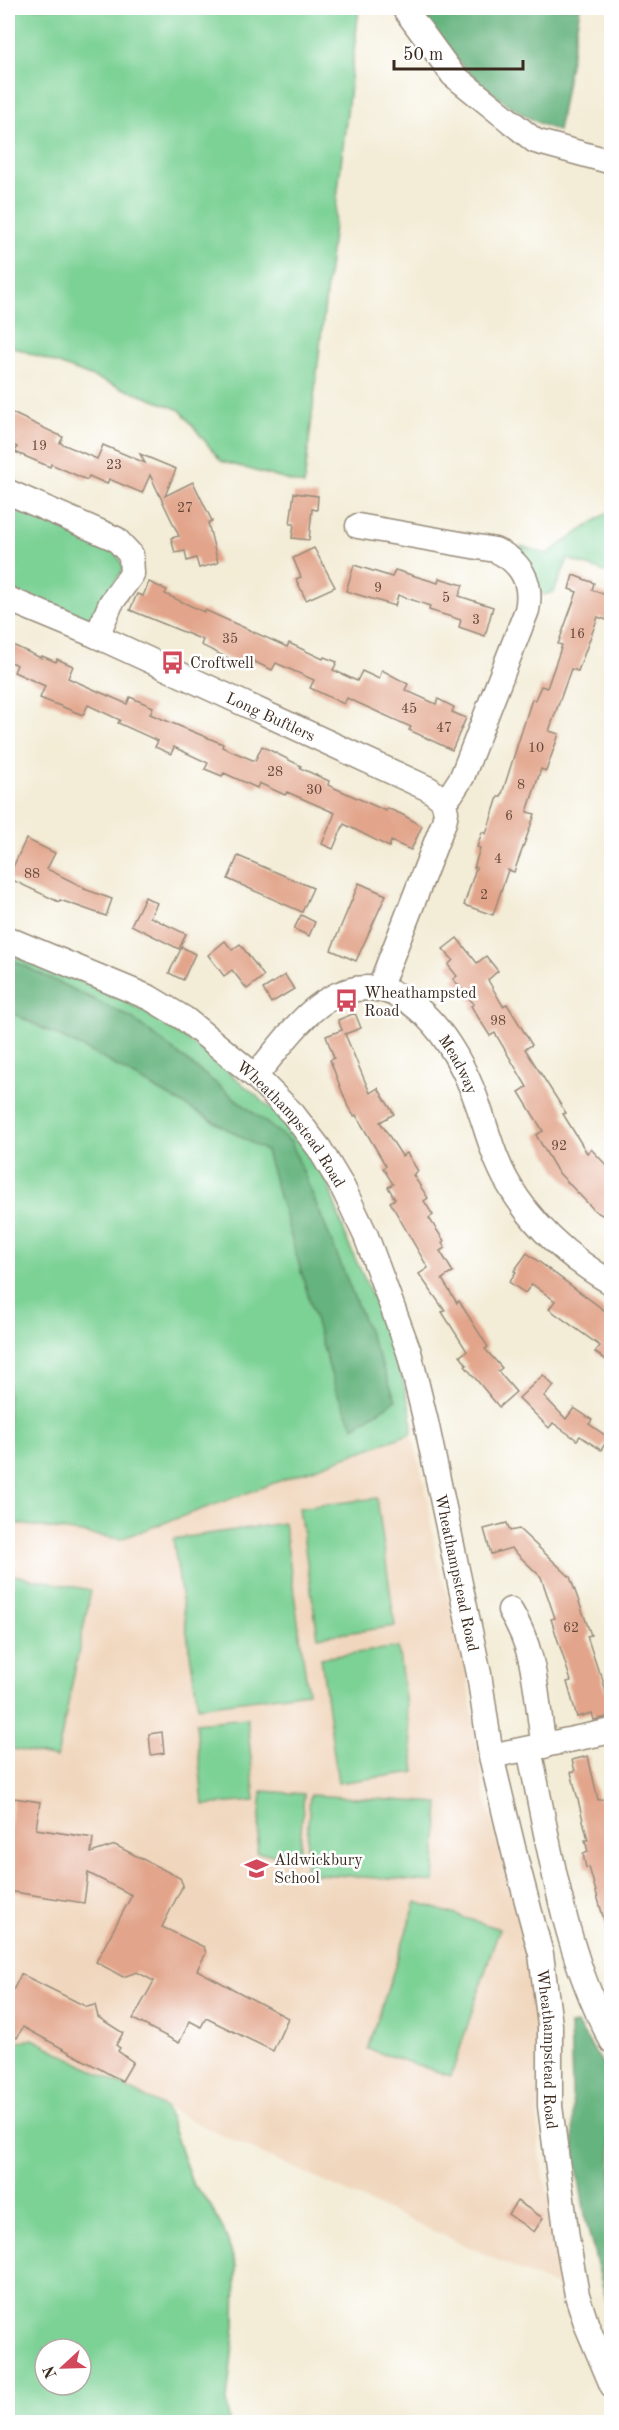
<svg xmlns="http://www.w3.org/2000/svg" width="619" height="2430" font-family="'Old Standard TT',serif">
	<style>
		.built { fill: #f0d6bc }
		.green { fill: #7cd195; stroke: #5c7e5a; stroke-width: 1.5; fill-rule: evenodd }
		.forest { fill: #65b37e; stroke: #506e4e; stroke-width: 1.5 }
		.building { fill: #e2a48a }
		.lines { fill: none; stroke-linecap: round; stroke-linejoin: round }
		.minor-casing { stroke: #978b7a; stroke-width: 27 }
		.minor { stroke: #fff; stroke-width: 24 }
		.labels { text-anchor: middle; stroke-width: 5; stroke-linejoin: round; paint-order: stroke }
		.number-label { font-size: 14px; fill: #654839 }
		.poi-label { font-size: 16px; fill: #3b2a1e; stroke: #fff; text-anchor: start }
		.street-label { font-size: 16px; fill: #3b2a1e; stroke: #fff }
	</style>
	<rect width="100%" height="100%" fill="#fff"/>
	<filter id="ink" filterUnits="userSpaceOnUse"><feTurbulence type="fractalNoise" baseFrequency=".0167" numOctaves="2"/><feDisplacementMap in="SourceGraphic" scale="12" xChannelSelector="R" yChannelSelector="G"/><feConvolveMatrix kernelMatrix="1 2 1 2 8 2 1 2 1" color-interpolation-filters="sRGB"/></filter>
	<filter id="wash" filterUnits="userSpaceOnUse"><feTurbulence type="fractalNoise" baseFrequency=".008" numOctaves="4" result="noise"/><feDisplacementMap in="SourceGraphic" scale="24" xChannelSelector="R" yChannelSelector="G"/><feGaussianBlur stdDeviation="1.35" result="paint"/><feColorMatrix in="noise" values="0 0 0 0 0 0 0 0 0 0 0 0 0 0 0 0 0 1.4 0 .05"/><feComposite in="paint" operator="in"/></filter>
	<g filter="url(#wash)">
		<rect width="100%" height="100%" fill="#f3ecd6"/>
		<polygon class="built" points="412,1433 428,1500 436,1557 463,1650 484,1794 516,1903 535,1993 537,2018 539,2155 551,2206 562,2289 212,2131 33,2039 8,2044 8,1522 120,1539"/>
		<g class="green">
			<polygon points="8,8 359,8 304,485 221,461 180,410 8,345"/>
			<polygon points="8,500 112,546 124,568 95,615 87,620 8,592"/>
			<polygon points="611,510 611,574 568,559 554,592 544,595 535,592 514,553 521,546 547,554"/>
			<polygon points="8,954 114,994 161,1021 208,1055 258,1097 291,1128 326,1178 348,1243 392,1339 411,1412 412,1433 120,1539 8,1522"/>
			<polygon points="377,1498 395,1626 318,1637 299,1508"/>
			<polygon points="284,1523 308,1692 198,1707 173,1539"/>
			<polygon points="8,1574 91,1590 57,1758 8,1748"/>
			<polygon points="398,1647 415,1772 338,1783 321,1658"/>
			<polygon points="247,1718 255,1801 203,1805 196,1723"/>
			<polygon points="262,1791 304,1794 299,1856 257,1853"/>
			<polygon points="310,1795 439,1803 434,1882 305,1873"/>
			<polygon points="416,1902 499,1929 451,2076 368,2049"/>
			<path d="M33,2039L166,2108L192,2183L209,2203L224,2231L236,2266L235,2326L227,2400L229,2422H8V2044ZM45,2349H81V2385H45Z"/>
		</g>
		<g class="forest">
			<path d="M421,8H580L558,131C502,111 449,58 416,9Z"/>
			<polygon points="8,958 132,1018 291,1142 396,1400 354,1427 336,1391 266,1151 93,1053 8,1011"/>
			<polygon points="577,2024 604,2066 611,2082 611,2318 586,2221 574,2150 570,2025"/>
		</g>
		<g id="blocks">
			<g class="building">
				<polygon points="8,411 63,437 60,443 97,459 103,445 145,463 140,454 176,469 165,496 193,482 212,521 208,523 218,563 199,568 196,558 187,561 185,551 175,553 171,538 179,536 150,475 142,493 109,479 107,484 89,476 87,480 51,464 50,467 15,452 17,447 8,443"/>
				<polygon points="294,493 318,496 317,510 312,509 309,540 292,538 294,524 290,524"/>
				<polygon points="314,548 335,587 306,600 296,579 301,577 293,558"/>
				<polygon points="354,565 392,577 395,570 438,583 439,578 463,585 459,596 493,607 485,636 459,627 461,620 429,610 430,606 398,595 395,606 346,591"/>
				<polygon points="573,575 594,583 592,590 612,597 612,622 598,617 578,671 571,669 549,731 559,734 546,771 541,769 527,812 535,814 514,872 508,870 493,915 464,905 476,868 474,868 480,848 477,847 482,832 486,834 498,797 501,797 532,699 535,700 541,686 547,688 562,645 558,644 577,592 569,589"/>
				<polygon points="149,582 167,590 165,594 204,612 205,610 287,647 289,643 323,659 324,657 337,662 333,670 357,681 362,671 379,679 382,670 408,684 405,690 436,704 438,699 454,707 452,712 466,718 452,750 409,730 411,727 347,698 344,704 310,688 314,680 276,663 272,670 253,661 250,669 201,645 203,640 130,610 137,594 143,596"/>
				<polygon points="8,643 41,658 42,656 56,662 57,659 73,666 68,678 127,704 130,697 153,707 150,714 223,744 222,747 255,761 262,746 301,766 300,768 329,781 328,785 386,811 387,808 403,815 422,826 411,850 391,841 389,847 344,824 333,849 322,844 335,813 287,792 285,795 259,783 257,788 224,773 222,776 205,769 208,763 174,747 171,754 155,747 158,741 118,723 120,720 88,705 83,715 40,698 45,686 14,672 17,665 8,661"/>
				<polygon points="26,839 55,853 47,869 85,888 84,889 112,899 106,916 60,900 59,902 8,878"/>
				<polygon points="238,856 313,888 302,912 228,879"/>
				<polygon points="359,883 386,895 356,961 331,950"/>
				<polygon points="145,897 157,903 150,917 186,934 179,949 131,925"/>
				<polygon points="301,915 315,922 309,936 294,929"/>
				<polygon points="457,938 477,963 486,956 498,971 488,980 503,1006 507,1004 532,1045 525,1049 566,1113 563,1114 587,1153 591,1149 612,1171 612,1221 595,1211 557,1171 536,1135 543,1131 519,1092 527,1087 495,1033 490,1036 471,1006 474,1004 453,979 457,976 448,965 453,960 443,949"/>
				<polygon points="225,941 232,950 240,944 264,976 247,989 232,970 224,976 208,955"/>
				<polygon points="182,947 195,954 183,980 169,973"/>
				<polygon points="285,975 294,989 271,1003 263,989"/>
				<polygon points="355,1013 361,1028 345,1034 370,1093 378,1088 394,1114 380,1122 402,1156 407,1153 418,1171 413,1175 428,1198 424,1201 433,1215 429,1218 444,1241 442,1243 445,1248 440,1251 453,1272 442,1279 457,1303 459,1301 488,1347 485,1349 502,1368 498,1371 516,1392 499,1407 465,1366 467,1365 460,1356 467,1351 442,1312 445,1311 419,1274 428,1268 390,1202 395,1199 388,1187 393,1184 383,1168 386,1166 356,1115 354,1116 348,1107 330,1060 334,1058 326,1036 342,1030 338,1020"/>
				<polygon points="527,1253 612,1316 612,1364 595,1352 600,1346 549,1309 555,1301 532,1284 525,1293 509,1282 516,1272 514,1271"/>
				<polygon points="543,1375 554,1386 544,1396 566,1419 574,1408 592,1420 589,1424 609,1438 601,1450 580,1436 577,1440 553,1423 549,1428 519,1398"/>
				<polygon points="507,1523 510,1531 519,1529 570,1577 591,1635 587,1636 599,1673 601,1673 612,1716 594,1720 592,1713 577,1717 567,1682 571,1681 551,1619 555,1618 541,1577 511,1548 491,1554 484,1529"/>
				<polygon points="162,1732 164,1753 151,1755 149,1734"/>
				<polygon points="588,1756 598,1800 609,1798 612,1808 612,1934 608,1934 589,1867 586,1868 583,1854 588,1852 585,1840 588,1840 571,1772 575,1771 572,1760"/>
				<polygon points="14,1798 40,1802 36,1829 93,1838 91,1853 115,1845 180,1878 183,1885 162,1927 204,1947 206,1953 197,1970 288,2018 273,2051 206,2018 201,2027 190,2021 179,2043 133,2019 154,1981 137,1972 123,1977 96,1962 132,1895 88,1873 84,1903 8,1891 8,1841"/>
				<polygon points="21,1974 87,2007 95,2005 98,2017 123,2033 116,2045 120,2048 118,2051 133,2062 122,2081 23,2027 17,2038 8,2033 8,2001"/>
				<polygon points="517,2201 543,2218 534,2232 508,2214"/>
			</g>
		</g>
	</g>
	<g filter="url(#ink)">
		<use href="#blocks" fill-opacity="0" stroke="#978b7a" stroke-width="1.5"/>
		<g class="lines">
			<defs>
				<g id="minor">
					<polyline points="404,8 453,75 535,141 612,162"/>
					<polyline points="8,492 116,539 131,555 132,574 111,603 97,636"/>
					<path d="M358,526L495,550C520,561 533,582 527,610L462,777L451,794L443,800L446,812L444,822L379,989"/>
					<path id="s1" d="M8,599L97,636L429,789L443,800"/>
					<path id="s2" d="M8,939L150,998L185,1019L255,1076L293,1114L319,1148L343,1188L366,1236L409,1352L426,1422L479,1674L491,1756L517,1864L541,1954L550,2025V2106L567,2238L577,2295L587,2326L612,2385"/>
					<path id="s3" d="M255,1076C276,1052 300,1016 327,1000C396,959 449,1032 472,1089C485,1120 491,1154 508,1183C533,1227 569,1258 612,1283"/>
					<path d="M510,1610C538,1655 535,1695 544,1746"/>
					<path d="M529,1749C550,1847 563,1952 612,2041"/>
					<polyline points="491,1756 612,1731"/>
				</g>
			</defs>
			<use href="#minor" class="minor-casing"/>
			<use href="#minor" class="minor"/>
		</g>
	</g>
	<defs>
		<symbol id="bus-bare" viewBox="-9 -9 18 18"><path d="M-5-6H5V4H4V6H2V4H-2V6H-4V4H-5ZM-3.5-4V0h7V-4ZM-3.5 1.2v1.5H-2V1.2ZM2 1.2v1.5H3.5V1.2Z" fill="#d1495b" stroke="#fff" stroke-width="2.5" paint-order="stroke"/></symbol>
		<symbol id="school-bare" viewBox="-9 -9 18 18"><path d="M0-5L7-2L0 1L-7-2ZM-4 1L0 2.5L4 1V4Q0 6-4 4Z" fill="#d1495b" stroke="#fff" stroke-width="2.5" paint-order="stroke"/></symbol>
	</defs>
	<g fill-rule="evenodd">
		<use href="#bus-bare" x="156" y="646" width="33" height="33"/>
		<use href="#bus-bare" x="330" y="984" width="33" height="33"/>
		<use href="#school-bare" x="240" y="1852" width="33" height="33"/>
	</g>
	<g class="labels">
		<g class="number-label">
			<text x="39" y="450">19</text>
			<text x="114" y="469">23</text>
			<text x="185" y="512">27</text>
			<text x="378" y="592">9</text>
			<text x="446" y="602">5</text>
			<text x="476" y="624">3</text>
			<text x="577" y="638">16</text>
			<text x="230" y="643">35</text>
			<text x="409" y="713">45</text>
			<text x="444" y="732">47</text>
			<text x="536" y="752">10</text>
			<text x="275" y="776">28</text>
			<text x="521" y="789">8</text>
			<text x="314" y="794">30</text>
			<text x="509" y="820">6</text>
			<text x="498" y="863">4</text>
			<text x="32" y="878">88</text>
			<text x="484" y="899">2</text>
			<text x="498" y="1025">98</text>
			<text x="559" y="1150">92</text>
			<text x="571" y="1632">62</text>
		</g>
		<g class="poi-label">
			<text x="190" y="668">Croftwell</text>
			<text x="364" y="998">Wheathampsted<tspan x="364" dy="18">Road</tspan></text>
			<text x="274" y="1865">Aldwickbury<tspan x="274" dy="18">School</tspan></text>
		</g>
		<g class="street-label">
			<text dy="6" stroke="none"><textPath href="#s1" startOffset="288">Long Buftlers</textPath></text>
			<text dy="6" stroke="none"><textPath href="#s3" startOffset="273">Meadway</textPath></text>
			<text dy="6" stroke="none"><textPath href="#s2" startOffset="345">Wheathampstead Road</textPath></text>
			<text dy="6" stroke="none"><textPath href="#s2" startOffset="831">Wheathampstead Road</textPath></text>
			<text dy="6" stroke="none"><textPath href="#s2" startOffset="1317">Wheathampstead Road</textPath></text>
		</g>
	</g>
	<rect width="619" height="2430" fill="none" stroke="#fff" stroke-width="30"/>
	<g transform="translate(63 2367) rotate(248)"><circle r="28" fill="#ffffff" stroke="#b1aaa5" stroke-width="1.5"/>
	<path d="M0-4.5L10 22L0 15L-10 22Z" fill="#d1495b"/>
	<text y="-9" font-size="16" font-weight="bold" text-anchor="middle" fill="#3b2a1e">N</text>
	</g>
	<path d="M394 60v9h129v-9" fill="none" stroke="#3b2a1e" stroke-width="3"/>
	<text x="403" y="60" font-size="18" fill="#3b2a1e" stroke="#ffffff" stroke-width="4.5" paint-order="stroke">50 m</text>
</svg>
